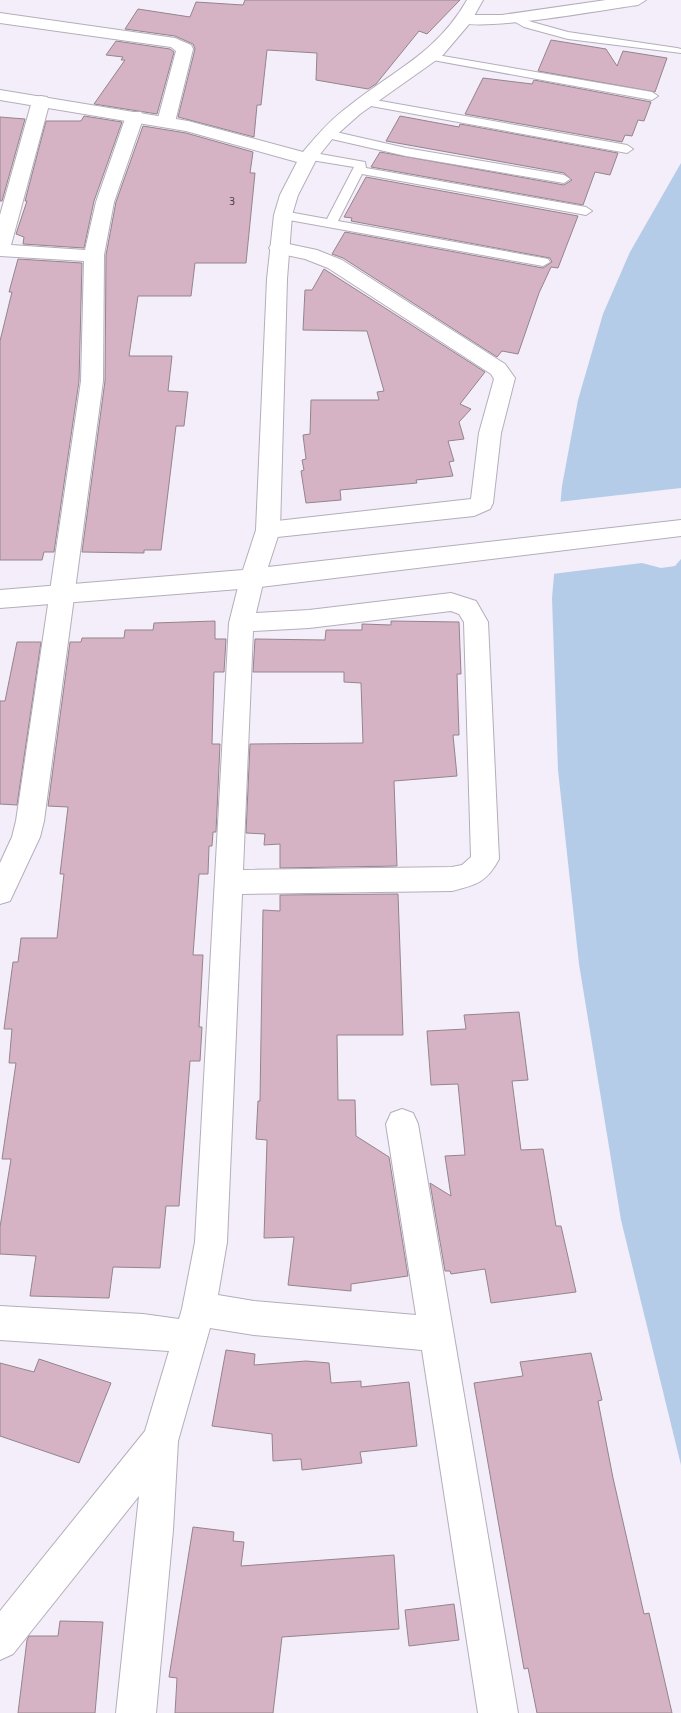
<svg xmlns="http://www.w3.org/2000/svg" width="681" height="1713" font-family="'Titillium Web',sans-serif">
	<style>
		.water { fill: #b4cce7 }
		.pier { fill: #f4edfa }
		.building { fill: #d5b3c4; stroke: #93858c }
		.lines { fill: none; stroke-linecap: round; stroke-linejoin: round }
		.service-casing { stroke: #b4aeba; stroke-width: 2 }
		.minor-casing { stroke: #b4aeba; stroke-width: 2 }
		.tertiary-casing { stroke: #b4aeba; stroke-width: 2 }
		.service { fill: #fff; fill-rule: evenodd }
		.minor { fill: #fff; fill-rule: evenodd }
		.tertiary { fill: #fff; fill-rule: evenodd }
		.labels { text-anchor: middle; stroke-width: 5; stroke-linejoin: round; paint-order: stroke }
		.number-label { font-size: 11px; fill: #4a4048 }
	</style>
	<rect width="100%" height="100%" fill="#f4edfa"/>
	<polygon class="water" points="681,163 681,1465 621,1220 579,964 558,770 552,598 562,486 578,400 603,314 630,252"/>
	<polygon class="pier" points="681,488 681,559 675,566 661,568 642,563 552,574 558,502"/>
	<g class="building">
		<polygon points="245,0 460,0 427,34 419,31 376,84 368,89 316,80 317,53 267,50 261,105 257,105 254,137 178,117 195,49 193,44 175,36 125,29 138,9 190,17 196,2 243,5"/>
		<polygon points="551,40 606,49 617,66 623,51 667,58 655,92 538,71"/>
		<polygon points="116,41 170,49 174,52 157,114 94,104 125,60 121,60 123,57 106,55"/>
		<polygon points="483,78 532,84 534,80 651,102 644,121 638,120 632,136 625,135 622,142 465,114"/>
		<polygon points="84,116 122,122 94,201 84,248 23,244 24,237 16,234 27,201 25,201 46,121 81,121"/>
		<polygon points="400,116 459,127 460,124 618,153 610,175 595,172 583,205 371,167 380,152 564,185 572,180 564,173 386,141"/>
		<polygon points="0,117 25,119 2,201 0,201"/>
		<polygon points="143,126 186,133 253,152 250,173 255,173 246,263 195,263 191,296 138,296 129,356 172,356 168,391 188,392 184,426 176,426 161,550 144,550 144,553 82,552 105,381 106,255 116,202"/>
		<polygon points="366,177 578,216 558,268 551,267 539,293 518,354 502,351 497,357 343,258 332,254 345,232 543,268 552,262 550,258 351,221 352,218 344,217"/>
		<polygon points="18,259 82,263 79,381 54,552 44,552 42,560 0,560 0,341 12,292 9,292"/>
		<polygon points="324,269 485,372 460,404 471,409 459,422 464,439 448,441 454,461 449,462 453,476 416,480 417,483 340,490 341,500 306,503 301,471 304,470 302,460 306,459 303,435 310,434 311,400 379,400 377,392 384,391 367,331 303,330 305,290 312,290"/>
		<polygon points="215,621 215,639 226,639 224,672 214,672 212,744 220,744 216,832 213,832 212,846 209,846 208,874 199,874 193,955 203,955 199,1027 202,1027 200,1061 190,1061 179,1206 166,1206 160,1268 113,1267 109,1298 30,1296 36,1256 0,1254 0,1227 11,1159 2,1159 16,1063 9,1063 12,1029 4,1029 13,962 18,962 21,938 57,938 64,874 60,874 68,807 48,806 70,642 81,642 82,638 124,638 125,630 153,630 154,623"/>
		<polygon points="391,621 459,622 461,674 457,674 459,735 453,735 457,776 394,781 397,866 280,868 280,844 264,845 265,834 246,833 250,744 363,743 361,683 344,682 344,672 253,672 255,639 325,640 326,630 362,630 362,624 391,625"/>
		<polygon points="17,642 41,642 17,805 0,804 0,701 5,701"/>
		<polygon points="398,894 403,1035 337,1035 338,1100 355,1100 356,1136 389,1157 408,1276 351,1284 351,1291 288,1285 294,1237 264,1238 267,1140 256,1139 258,1101 260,1101 263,910 280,911 280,895"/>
		<polygon points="519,1012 528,1080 512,1081 521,1150 543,1149 556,1226 561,1226 576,1292 491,1303 485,1269 451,1274 450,1271 445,1271 430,1183 451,1196 445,1156 465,1155 458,1084 431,1085 427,1031 466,1029 464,1015"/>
		<polygon points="226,1350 255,1354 254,1365 306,1361 329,1363 331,1383 361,1381 361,1387 409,1382 417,1446 360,1452 362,1463 302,1470 301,1459 273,1461 272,1434 212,1426"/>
		<polygon points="591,1353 602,1400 598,1401 613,1478 644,1614 649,1613 672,1713 537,1713 528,1668 524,1669 474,1383 523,1376 520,1362"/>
		<polygon points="39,1359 111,1383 79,1463 0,1436 0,1363 34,1372"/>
		<polygon points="193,1527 234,1532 233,1541 244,1542 241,1566 394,1555 399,1629 282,1637 273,1713 175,1713 177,1678 169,1677"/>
		<polygon points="454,1604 459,1640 409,1646 405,1610"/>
		<polygon points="60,1621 103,1622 95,1713 18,1713 27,1640 29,1636 58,1636"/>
	</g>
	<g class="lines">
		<defs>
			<g id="service">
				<polygon points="516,15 532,22 568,32 677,48 681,49 681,53 568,39 524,27 512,20 511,18"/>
				<polygon points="431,54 652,92 658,96 652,100 427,59 427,55"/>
				<polygon points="364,98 627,145 633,149 627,153 360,104 360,100"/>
				<polygon points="327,130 406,148 564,175 570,179 564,183 406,156 323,137 321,134"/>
				<polygon points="309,152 365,162 366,168 586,207 592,211 586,215 362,174 338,221 548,259 550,262 543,266 278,218 277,215 283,211 327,219 354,167 305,159 303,156"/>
			</g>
			<g id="minor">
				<path d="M606,0H646L638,5C613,8 467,35 456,20L464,15H502Z"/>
				<polygon points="0,13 175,38 191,45 193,49 175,122 172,126 160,126 157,122 176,51 171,47 0,23"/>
				<polygon points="41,96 47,97 50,101 11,245 85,250 96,202 126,116 129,112 141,112 144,116 114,202 104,255 103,381 44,821 40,837 10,901 0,904 0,863 12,837 16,821 81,381 84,261 0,256 0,215 32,101 35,97"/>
				<polygon points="279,242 317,250 342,260 505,364 515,378 501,433 493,503 490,509 474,516 268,538 260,536 256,530 260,524 268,522 471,499 479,433 494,379 491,374 328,268 305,259 272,252 269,248 272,244"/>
				<path d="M252,570L260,573L264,579L256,613L309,610L451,593L476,601L488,622L499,859C487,882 476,885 452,891L242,894L227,1242L218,1295L254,1301L416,1315L386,1124L391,1113L402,1109L413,1113L418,1124L518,1713H478L422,1350L254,1335L210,1328L178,1441L173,1530L156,1713H116L139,1496L13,1654L0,1660V1611L145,1431L169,1351L0,1340V1306L143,1314L179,1319L182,1309L195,1242L229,623L240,579L244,573ZM451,611L459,614L464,622L471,857L462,865L452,867L243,870L253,631L309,628Z"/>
			</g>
			<path id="tertiary" d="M467,0H483L470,23L442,56L360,114L333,138L317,158L298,195L292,215L287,279L280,530L268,567L681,520V536L252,588L0,608V590L243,570L256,530L267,279L274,215L280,195L297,162L186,131L0,100V90L188,121L303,152C317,135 331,119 349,106C394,70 437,53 467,0Z"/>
		</defs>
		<use href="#service" class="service-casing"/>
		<use href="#minor" class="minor-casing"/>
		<use href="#tertiary" class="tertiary-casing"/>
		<use href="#service" class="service"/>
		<use href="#minor" class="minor"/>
		<use href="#tertiary" class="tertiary"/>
	</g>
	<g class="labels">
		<g class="number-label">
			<text x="232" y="205">3</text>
		</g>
	</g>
</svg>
